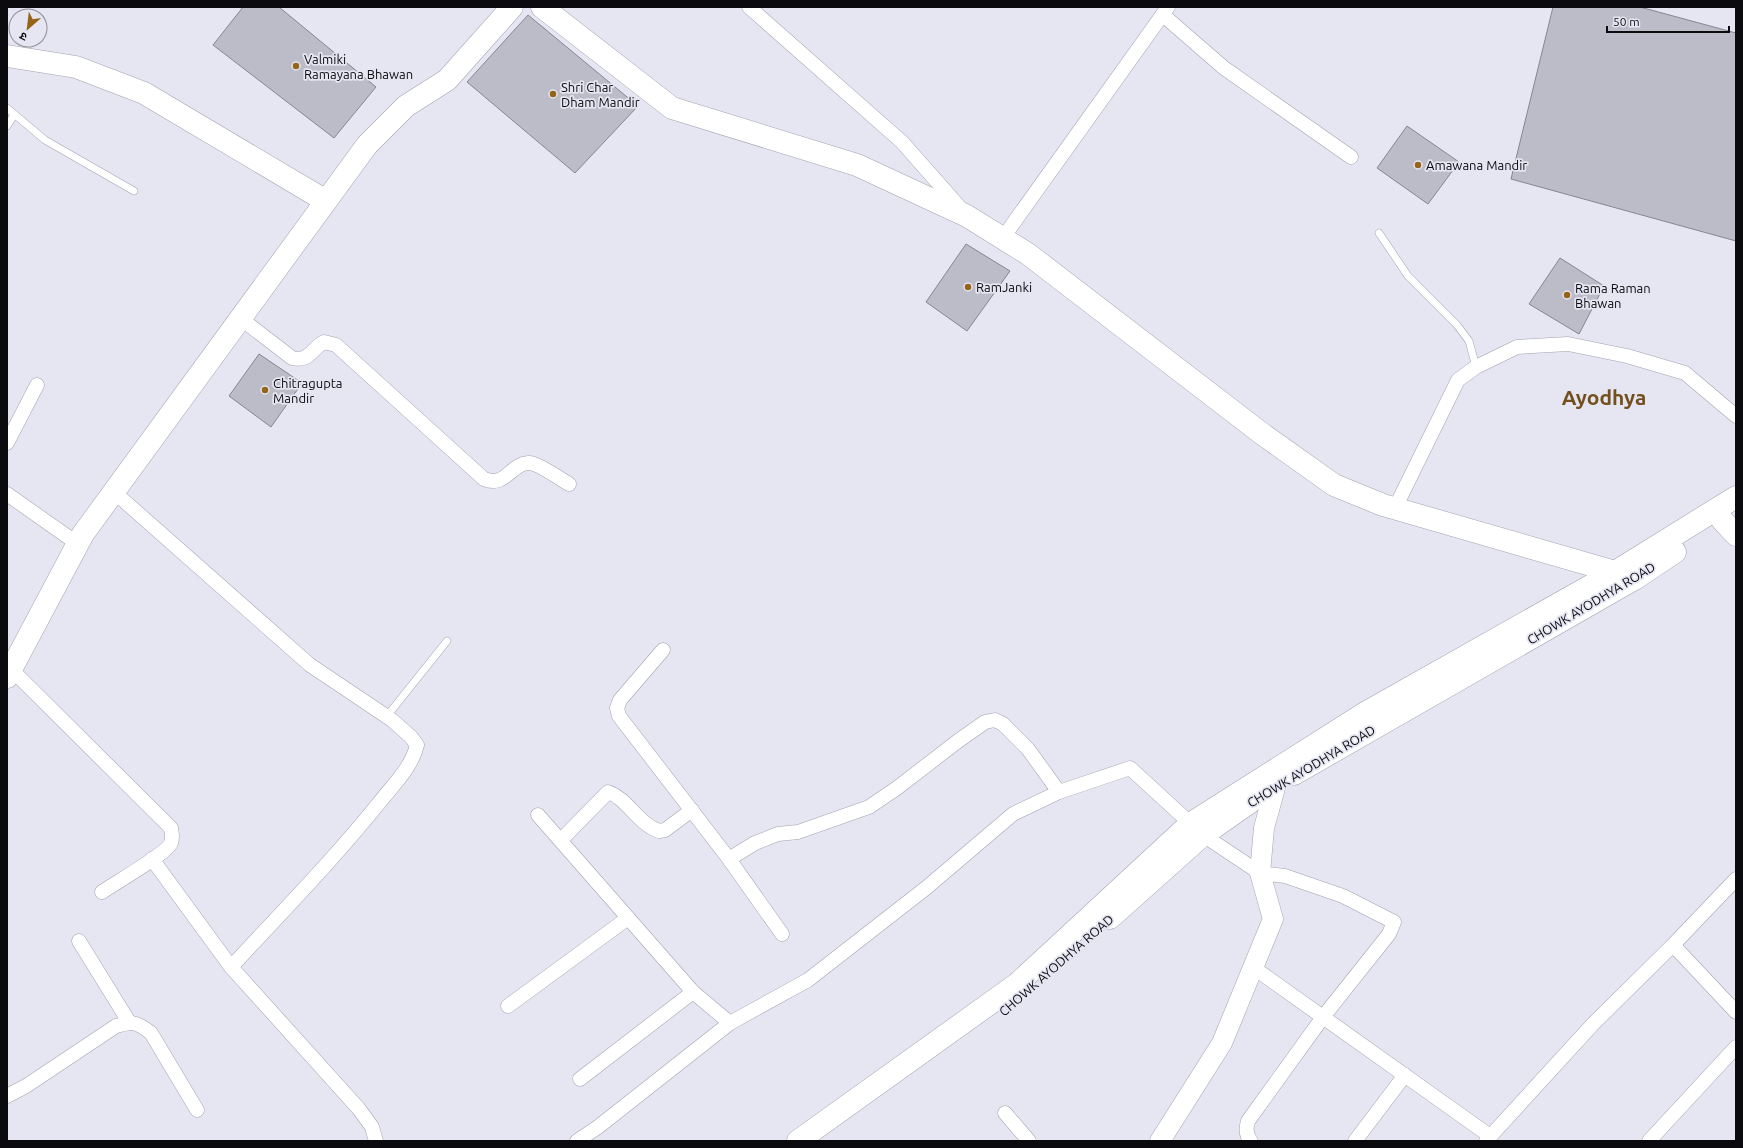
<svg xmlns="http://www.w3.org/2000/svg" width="1743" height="1148" font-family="Ubuntu,'Noto Sans Devanagari',sans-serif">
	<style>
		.building { fill: #bbbcc8; stroke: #858691 }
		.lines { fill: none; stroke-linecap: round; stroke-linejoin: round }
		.lane-casing { stroke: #a2a3af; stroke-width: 8 }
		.street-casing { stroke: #a2a3af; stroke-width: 15 }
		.secondary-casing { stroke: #a2a3af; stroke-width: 21 }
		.primary-casing { stroke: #a2a3af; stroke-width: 23 }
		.lane { stroke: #fff; stroke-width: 7 }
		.street { stroke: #fff; stroke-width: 14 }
		.secondary { stroke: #fff; stroke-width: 20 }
		.primary { stroke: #fff; stroke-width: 22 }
		.poi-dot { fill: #966317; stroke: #e5e6f2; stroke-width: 1.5 }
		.labels { text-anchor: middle; stroke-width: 3.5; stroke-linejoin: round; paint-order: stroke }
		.poi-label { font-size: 13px; fill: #0b0b0f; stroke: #e5e6f2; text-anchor: start }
		.street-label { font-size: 13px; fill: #0b0b0f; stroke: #e5e6f2 }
		.town-label { font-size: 21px; font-weight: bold; fill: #734f1e; stroke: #e5e6f2 }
	</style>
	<rect width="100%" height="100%" fill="#e5e6f2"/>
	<g class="building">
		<polygon points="243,7 279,7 376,87 334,138 213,45"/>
		<polygon points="1553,7 1640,7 1736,33 1736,241 1511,179"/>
		<polygon points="528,15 638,106 575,173 467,82"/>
		<polygon points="1407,126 1459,162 1428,204 1377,168"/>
		<polygon points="966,244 1010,271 967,331 926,302"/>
		<polygon points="1560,258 1604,286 1579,334 1529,304"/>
		<polygon points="259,354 302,383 271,427 229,396"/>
	</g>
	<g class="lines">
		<defs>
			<g id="lane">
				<polyline points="7,108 45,140 134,191"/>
				<polyline points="7,126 14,115"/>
				<polyline points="1379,233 1408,276 1457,325 1469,341 1476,367"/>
				<polyline points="387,716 447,641"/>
			</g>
			<g id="street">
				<polyline points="749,7 902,142 962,210"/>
				<polyline points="1163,15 1224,68 1351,157"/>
				<polyline points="1002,239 1168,7"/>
				<path d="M240,318L292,358C310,362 311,349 324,342L336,345L484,479C506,488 510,464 528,463C537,462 560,479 569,484"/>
				<polyline points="7,443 37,385"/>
				<path d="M114,492L310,665L392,720L411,737L417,745C412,767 393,785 379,803C333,860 281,913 231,967"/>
				<polyline points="7,494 78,544"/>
				<polyline points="1395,508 1458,380 1476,367 1517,347 1568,344 1627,356 1685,373 1736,416"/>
				<polyline points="663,650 620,700 617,708 619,716 729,859 782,934"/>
				<path d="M11,669L171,828C172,833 173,838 171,843C166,854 115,883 102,892"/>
				<polyline points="538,815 693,992 730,1023"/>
				<path d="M561,840L608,792C628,799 638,824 659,831L665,830L692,810"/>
				<polyline points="152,859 231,967 359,1109 372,1127 376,1141"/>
				<polyline points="729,859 755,843 778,834 798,832 869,807 897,788 958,741 985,722 995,720 1003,724 1028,749 1059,792"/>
				<polyline points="79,941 129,1022"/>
				<polyline points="1673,945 1736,879"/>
				<polyline points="1254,968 1490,1136"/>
				<polyline points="508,1006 628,918"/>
				<polyline points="580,1079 693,992"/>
				<path d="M7,1096L26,1086L116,1026C132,1021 137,1022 151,1033L197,1110"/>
				<polyline points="1005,1113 1029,1141"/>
				<path d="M577,1141L598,1127L730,1023L808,980L926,888L1013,814L1059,792L1130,768L1203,835L1260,873L1285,876L1343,896L1394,922L1389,934L1323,1017L1248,1121C1246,1128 1245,1135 1251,1141"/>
				<polyline points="1355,1141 1405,1075"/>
				<polyline points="1486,1141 1593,1024 1673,945 1736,1012"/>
				<polyline points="1649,1141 1736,1047"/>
			</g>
			<polyline id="secondary" points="1160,1141 1222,1043 1273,919 1260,873 1264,828 1276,784"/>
			<g id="primary">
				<polyline points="542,7 672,108 857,165 967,216 1028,254 1261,433 1334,485 1383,505 1636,578"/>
				<polyline points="7,56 76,67 144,93 326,201"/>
				<polyline points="1722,520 1736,535"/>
				<polyline points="7,677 83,534 367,145 406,106 447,80 512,7"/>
				<polyline points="1294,774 1636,578 1675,552"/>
				<polyline points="1110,918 1203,835 1256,798"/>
				<polyline points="798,1141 1017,984 1190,824 1365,713 1615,572 1736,497"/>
			</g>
		</defs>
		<use href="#lane" class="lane-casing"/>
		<use href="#street" class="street-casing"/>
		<use href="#secondary" class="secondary-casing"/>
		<use href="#primary" class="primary-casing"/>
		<use href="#lane" class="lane"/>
		<use href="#street" class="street"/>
		<use href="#secondary" class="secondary"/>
		<use href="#primary" class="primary"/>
	</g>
	<g class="poi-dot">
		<circle cx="296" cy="66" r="4"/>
		<circle cx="553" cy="94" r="4"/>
		<circle cx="1418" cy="165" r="4"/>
		<circle cx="968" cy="287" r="4"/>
		<circle cx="1567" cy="295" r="4"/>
		<circle cx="265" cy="390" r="4"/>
	</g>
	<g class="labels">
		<g class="poi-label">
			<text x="304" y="64">Valmiki<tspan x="304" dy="15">Ramayana Bhawan</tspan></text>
			<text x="561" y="92">Shri Char<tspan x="561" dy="15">Dham Mandir</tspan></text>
			<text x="1426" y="170">Amawana Mandir</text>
			<text x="976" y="292">RamJanki</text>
			<text x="1575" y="293">Rama Raman<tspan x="1575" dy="15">Bhawan</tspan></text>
			<text x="273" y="388">Chitragupta<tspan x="273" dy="15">Mandir</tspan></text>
		</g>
		<g class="street-label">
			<text transform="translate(1591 603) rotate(-31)" y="5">CHOWK AYODHYA ROAD</text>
			<text transform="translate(1311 766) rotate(-31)" y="5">CHOWK AYODHYA ROAD</text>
			<text transform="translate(1056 965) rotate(-41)" y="5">CHOWK AYODHYA ROAD</text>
		</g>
		<g class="town-label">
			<text x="1604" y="405">Ayodhya</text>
		</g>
	</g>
	<rect width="1743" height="1148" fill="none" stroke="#0b0b0f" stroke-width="16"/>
	<g transform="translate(28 28) rotate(208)"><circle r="19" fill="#e5e6f2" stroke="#8e8e97"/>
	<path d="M0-3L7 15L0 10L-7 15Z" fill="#966317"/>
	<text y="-6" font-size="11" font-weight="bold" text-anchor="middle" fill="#0b0b0f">उ</text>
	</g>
	<path d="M1607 26v6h122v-6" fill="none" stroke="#0b0b0f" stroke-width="2"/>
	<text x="1613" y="26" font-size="12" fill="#0b0b0f" stroke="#e5e6f2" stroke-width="3" paint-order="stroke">50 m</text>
</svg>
